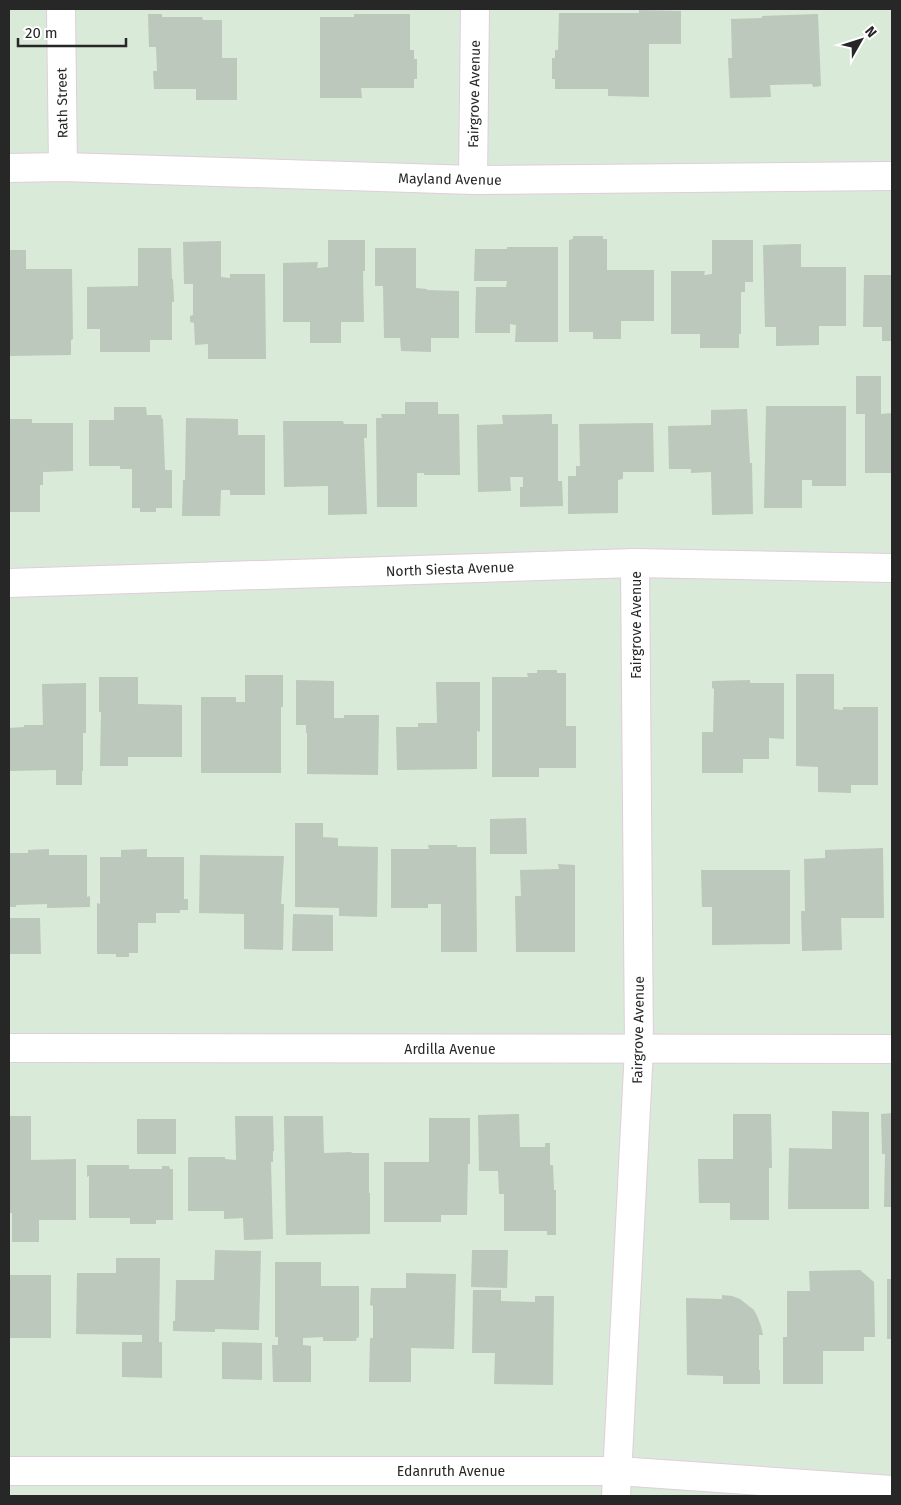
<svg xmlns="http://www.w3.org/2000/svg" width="901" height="1505" font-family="'Fira Sans',sans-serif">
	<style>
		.building { fill: #bbc8bb }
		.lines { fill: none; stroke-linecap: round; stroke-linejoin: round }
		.minor-casing { stroke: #e0cddd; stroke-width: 30 }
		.minor { stroke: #fff; stroke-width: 28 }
		.labels { text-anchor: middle; stroke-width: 5; stroke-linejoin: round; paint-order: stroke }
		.street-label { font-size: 14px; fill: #272727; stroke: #fff }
	</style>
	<rect width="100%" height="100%" fill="#d9ead8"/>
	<g class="building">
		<polygon points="639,10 681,11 681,44 649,44 649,97 608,96 608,89 555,89 555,79 552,79 552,58 555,58 555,50 558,50 559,13 639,13"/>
		<polygon points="148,14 162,14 162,17 202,17 203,20 222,20 222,58 237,58 237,100 196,100 196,89 154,89 153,71 157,71 156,47 149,47"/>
		<polygon points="354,14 410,14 410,50 414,50 414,59 417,59 417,79 414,79 414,88 361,88 362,98 320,98 320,17 354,17"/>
		<polygon points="818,14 821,86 813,87 812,84 770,85 771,97 730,98 728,58 732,58 731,19 762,18 762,16"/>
		<polygon points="573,236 603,236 603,239 607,239 607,270 654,270 654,321 621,321 621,339 593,339 593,332 569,332 569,240 573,239"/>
		<polygon points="328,240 365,240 365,271 363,271 364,322 341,322 341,343 310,343 310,322 283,322 283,263 318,262 317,268 328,267"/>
		<polygon points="712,240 753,240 753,282 745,282 745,292 741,292 741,334 739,334 739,348 700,348 700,334 671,334 671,271 705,271 704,275 712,274"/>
		<polygon points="221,241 221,277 230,278 230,274 265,274 266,359 208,359 208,344 195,345 194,323 190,322 190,316 193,315 193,284 184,284 183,242"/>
		<polygon points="801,244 801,267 846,267 846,326 819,326 819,345 776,346 776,327 765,327 763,245"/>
		<polygon points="507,247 558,247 558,342 515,342 516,325 510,324 510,333 475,333 476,287 506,287 507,281 474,281 475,249 507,249"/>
		<polygon points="138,248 171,248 172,279 173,279 174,302 172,302 172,340 150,340 150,352 100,352 100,329 87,329 87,287 138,286"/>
		<polygon points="375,248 416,248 416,288 427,289 427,290 459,291 459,338 431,338 431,352 401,351 400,338 384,338 383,286 375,286"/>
		<polygon points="9,250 26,250 26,269 72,269 73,339 71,340 71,355 9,356"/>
		<polygon points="864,275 892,275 892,341 882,341 882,327 863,327"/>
		<polygon points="856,376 881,376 881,414 892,413 892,473 865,473 865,414 856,414"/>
		<polygon points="405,402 438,402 438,414 459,414 460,475 424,475 424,473 417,473 417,507 377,507 376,418 382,418 381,414 405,414"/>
		<polygon points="766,406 846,406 846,486 812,486 812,480 802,480 802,508 764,508"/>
		<polygon points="114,407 146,407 147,415 161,415 162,419 163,419 165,470 172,470 172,508 156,508 156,512 140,512 140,508 132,508 132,469 120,469 120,466 89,466 89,420 114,420"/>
		<polygon points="747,409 750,463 752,463 753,514 712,515 711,472 691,473 691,469 669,469 668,426 711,425 711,410"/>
		<polygon points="552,414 552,424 558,424 558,481 562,481 563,506 520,507 520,487 523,487 523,477 510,477 511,491 478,492 477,425 503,424 502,415"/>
		<polygon points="186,418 238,419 238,435 265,435 265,495 230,495 230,490 221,490 220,516 182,516 183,480 185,480"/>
		<polygon points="9,419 32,419 32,423 73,423 73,471 43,472 43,485 40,485 40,512 9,512"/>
		<polygon points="283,421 343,421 344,424 367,424 367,438 364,438 367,514 328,515 328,486 284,487"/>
		<polygon points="653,423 654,472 623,472 623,479 618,480 618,513 568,514 568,476 576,476 576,466 580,466 579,424"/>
		<polygon points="537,670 557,670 557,673 566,673 566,726 576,726 576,768 539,768 539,777 492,777 492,677 528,677 527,673 537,673"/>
		<polygon points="796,674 834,674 834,709 843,710 843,707 878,707 878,785 851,785 851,793 818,792 818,767 796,766"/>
		<polygon points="245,675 283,675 283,707 281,707 281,773 201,773 201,697 236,697 236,702 245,702"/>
		<polygon points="99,677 138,677 138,704 182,705 182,757 128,757 128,766 100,766 101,712 99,712"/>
		<polygon points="296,680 334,681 334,718 344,718 344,715 379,715 378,775 307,774 307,733 306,733 306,725 296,725"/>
		<polygon points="750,680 750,683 784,683 784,739 769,738 769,759 743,759 743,773 702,773 702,732 713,732 714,689 712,688 712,681"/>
		<polygon points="436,682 480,682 480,732 477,731 477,769 397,770 396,727 418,727 418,723 437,723"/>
		<polygon points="86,683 86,733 83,733 83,771 82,771 82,785 56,785 56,770 9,771 9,728 24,727 24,725 43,725 42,684"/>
		<polygon points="526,818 527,854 490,854 490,819"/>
		<polygon points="295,823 323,823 323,837 338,838 338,846 378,847 377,917 339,916 339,908 295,907"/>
		<polygon points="428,845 457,845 457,847 476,847 477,952 441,952 441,904 428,904 428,908 391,908 391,849 429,849"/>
		<polygon points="883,848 884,918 841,918 842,950 802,951 801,911 805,911 804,859 825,858 825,850"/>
		<polygon points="49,849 49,855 87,855 87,897 90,896 90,907 47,908 47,904 16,905 16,907 9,907 9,853 28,853 28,850"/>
		<polygon points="147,849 147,857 184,857 184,899 188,899 188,910 180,910 180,913 156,913 156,923 138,923 138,953 129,953 129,957 116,957 116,954 97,954 97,903 100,904 100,857 121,857 121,850"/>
		<polygon points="200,855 284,856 281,904 284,904 283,950 244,949 244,914 199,913"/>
		<polygon points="558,864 575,865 575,952 516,952 515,896 521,896 520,870 559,869"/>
		<polygon points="701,870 790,870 790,944 712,945 712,907 702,907"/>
		<polygon points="293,914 333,915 333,951 292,951"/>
		<polygon points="9,918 40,918 41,954 9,954"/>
		<polygon points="832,1111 869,1112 869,1209 788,1209 789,1148 832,1149"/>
		<polygon points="892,1113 892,1207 884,1207 885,1154 882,1154 881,1114"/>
		<polygon points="519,1114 520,1147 545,1147 545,1143 550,1143 550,1165 553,1165 554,1190 556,1190 556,1235 547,1235 547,1231 504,1231 504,1194 499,1194 498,1171 479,1171 478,1115"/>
		<polygon points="733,1114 771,1114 772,1168 769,1168 769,1220 730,1220 730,1203 699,1203 698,1159 733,1159"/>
		<polygon points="9,1116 31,1116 31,1160 76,1159 76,1220 39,1220 39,1242 12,1242 12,1213 9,1213"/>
		<polygon points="235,1116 273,1116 274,1151 273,1151 273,1162 271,1162 273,1239 244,1240 243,1218 224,1219 224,1211 188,1211 188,1159 189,1157 225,1157 225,1159 236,1160"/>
		<polygon points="284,1116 323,1116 324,1153 351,1152 352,1153 369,1153 369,1193 370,1193 370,1234 286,1235"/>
		<polygon points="429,1118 470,1118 470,1164 468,1164 467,1215 441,1215 441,1222 384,1222 384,1162 429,1162"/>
		<rect x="137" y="1119" width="39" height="35"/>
		<polygon points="87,1165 129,1165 129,1169 162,1169 162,1166 169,1166 170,1169 173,1169 173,1220 156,1220 156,1224 130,1224 130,1218 89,1218 89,1176 87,1177"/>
		<polygon points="215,1250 261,1251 259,1330 215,1329 215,1332 173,1331 173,1321 175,1321 176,1280 214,1280"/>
		<polygon points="472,1250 508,1250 507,1288 471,1287"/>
		<polygon points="116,1258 160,1258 159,1342 162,1342 162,1378 122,1377 122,1342 142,1342 142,1335 76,1334 77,1273 116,1273"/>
		<polygon points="275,1262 321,1262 321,1286 359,1286 359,1338 357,1337 356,1341 323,1341 323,1337 303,1338 303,1345 311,1346 311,1382 273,1382 272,1345 278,1345 278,1337 275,1337"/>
		<polygon points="860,1270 874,1282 875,1337 864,1337 864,1351 823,1351 823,1384 783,1384 783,1337 787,1337 787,1291 810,1291 809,1271"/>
		<polygon points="406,1273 456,1274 454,1349 411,1348 411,1382 369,1382 370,1338 373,1338 373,1306 370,1305 371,1288 406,1288"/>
		<rect x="9" y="1275" width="42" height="63"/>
		<rect x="887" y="1279" width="5" height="60"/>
		<polygon points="473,1290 501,1290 501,1301 535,1302 535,1296 554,1296 553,1385 494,1384 495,1353 472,1353"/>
		<polygon points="722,1295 732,1296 740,1299 754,1310 758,1318 761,1326 763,1335 759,1335 759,1370 760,1370 760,1384 723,1384 723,1376 687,1375 686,1298 722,1299"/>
		<polygon points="222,1342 262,1343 262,1380 222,1379"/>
	</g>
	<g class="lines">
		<defs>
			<g id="minor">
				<polyline points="61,9 63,167"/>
				<polyline points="9,168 63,167 473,180 892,176"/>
				<polyline points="473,180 475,9"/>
				<polyline points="9,583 635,563 892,568"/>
				<polyline points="9,1048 892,1049"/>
				<polyline points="9,1471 618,1471 892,1490"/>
				<polyline points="616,1496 639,1049 635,563"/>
			</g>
		</defs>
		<use href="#minor" class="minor-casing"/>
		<use href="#minor" class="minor"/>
	</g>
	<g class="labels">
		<g class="street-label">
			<text transform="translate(474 94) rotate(-89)" y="5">Fairgrove Avenue</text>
			<text transform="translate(62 103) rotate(-91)" y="5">Rath Street</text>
			<text transform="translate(450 179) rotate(1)" y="5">Mayland Avenue</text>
			<text transform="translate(450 569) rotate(-2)" y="5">North Siesta Avenue</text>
			<text transform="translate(636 625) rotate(-90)" y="5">Fairgrove Avenue</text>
			<text transform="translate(638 1030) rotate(-89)" y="5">Fairgrove Avenue</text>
			<text x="450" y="1054">Ardilla Avenue</text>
			<text x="451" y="1476">Edanruth Avenue</text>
		</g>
	</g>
	<rect width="901" height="1505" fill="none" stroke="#272727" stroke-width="20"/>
	<g transform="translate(861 40) rotate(51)" stroke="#ffffff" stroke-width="4" paint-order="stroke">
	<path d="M0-4L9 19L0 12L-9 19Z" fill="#272727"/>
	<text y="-8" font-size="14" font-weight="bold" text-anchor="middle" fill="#272727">N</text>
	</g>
	<path d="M18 38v8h108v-8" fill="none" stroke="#272727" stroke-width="2.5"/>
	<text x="25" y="38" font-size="15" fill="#272727" stroke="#ffffff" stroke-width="4" paint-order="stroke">20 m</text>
</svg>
